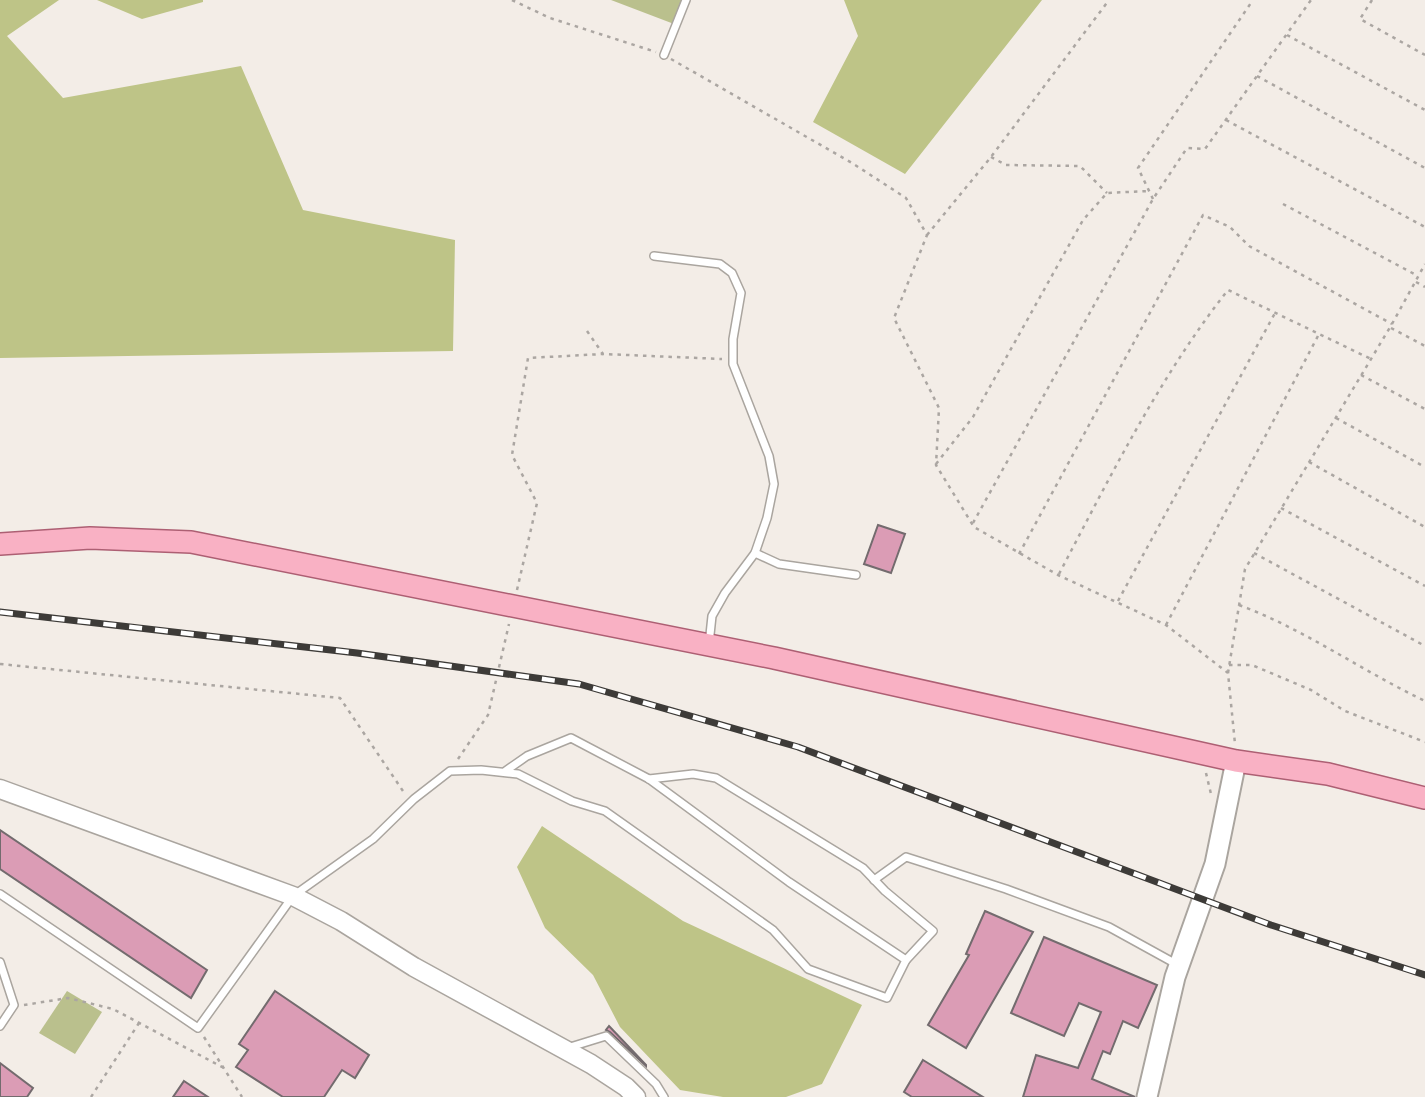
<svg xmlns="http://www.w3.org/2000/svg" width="1425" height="1097" font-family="'Exo 2',sans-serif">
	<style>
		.green { fill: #bac08d }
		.forest { fill: #bec487 }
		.building { fill: #db9cb5; stroke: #736b6e; stroke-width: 2 }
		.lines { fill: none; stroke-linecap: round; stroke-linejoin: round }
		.service-casing { stroke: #aaa59f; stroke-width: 10 }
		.tertiary-casing { stroke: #aaa59f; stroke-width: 21 }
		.secondary-casing { stroke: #aaa59f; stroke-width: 23 }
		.primary-casing { stroke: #ad5f73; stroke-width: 24 }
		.path { stroke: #aba6a2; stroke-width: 2.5; stroke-dasharray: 3.5 5; stroke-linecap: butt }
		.service { stroke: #fff; stroke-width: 7 }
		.tertiary { stroke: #fff; stroke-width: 18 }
		.secondary { stroke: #fff; stroke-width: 19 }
		.primary { stroke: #f9b1c4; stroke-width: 21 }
		.rail-casing { stroke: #3d3b38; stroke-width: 7 }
		.rail { stroke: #fff; stroke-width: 4.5; stroke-dasharray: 13; stroke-linecap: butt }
	</style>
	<rect width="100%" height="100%" fill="#f3ede7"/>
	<g class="green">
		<polygon points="611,0 684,0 674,24"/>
		<polygon points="67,991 102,1012 75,1054 39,1033"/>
	</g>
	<g class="forest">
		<polygon points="0,0 59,0 7,36 63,98 241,66 303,210 455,240 453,351 0,358"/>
		<polygon points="97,0 203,0 203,2 142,19"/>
		<polygon points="844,0 1042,0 905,174 813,122 858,36"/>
		<polygon points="542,826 683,921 862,1005 822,1084 786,1097 723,1097 680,1090 620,1027 593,975 545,928 517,867"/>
	</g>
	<g class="building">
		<polygon points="878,525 905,534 891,573 864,564"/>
		<polygon points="0,830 207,970 191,998 0,869"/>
		<polygon points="985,911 1033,932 966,1048 928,1025 969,955 966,954"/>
		<polygon points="1044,937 1157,985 1138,1028 1123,1021 1110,1054 1103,1051 1092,1079 1135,1097 1023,1097 1036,1055 1078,1068 1101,1012 1079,1003 1064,1036 1011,1013"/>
		<polygon points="275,991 369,1055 355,1078 342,1070 324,1097 283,1097 236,1067 248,1050 239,1044"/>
		<polygon points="609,1026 646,1065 646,1066 610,1032 606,1030"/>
		<polygon points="923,1060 983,1097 912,1097 904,1092"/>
		<polygon points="0,1063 33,1088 27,1097 0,1097"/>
		<polygon points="184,1081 208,1097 173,1097"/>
	</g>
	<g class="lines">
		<defs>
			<g id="service">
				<polyline points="664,55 686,0"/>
				<polyline points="654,256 720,264 732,273 741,293 733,339 733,364 769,456 774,484 767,518 755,553 725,593 712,616 709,644"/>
				<polyline points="755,553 779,564 856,575"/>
				<polyline points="649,779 693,774 716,778 863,868 885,891 933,931 906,960"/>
				<polyline points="874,880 906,857 1006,889 1109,927 1178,965"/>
				<polyline points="0,894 198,1028 293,896 373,839 414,799 450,771 481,770 518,774 572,801 605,811 773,930 808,969 887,998 906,960 789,882 649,779 571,738 527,756 504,772"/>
				<polyline points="0,962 14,1005 0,1026"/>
				<polyline points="567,1048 606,1036 656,1084 664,1097"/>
			</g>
			<polyline id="tertiary" points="0,789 293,896 341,921 414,967 591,1064 626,1087 636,1097"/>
			<polyline id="secondary" points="1147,1097 1175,977 1215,864 1236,761"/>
			<polyline id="primary" points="0,544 90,538 191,542 774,658 1236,761 1328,774 1425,798"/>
		</defs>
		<use href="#service" class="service-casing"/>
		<use href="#tertiary" class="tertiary-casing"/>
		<use href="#secondary" class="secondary-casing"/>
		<use href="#primary" class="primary-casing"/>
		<g class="path">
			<polyline points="512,0 550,18 656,52"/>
			<polyline points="1372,0 1360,19 1425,55"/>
			<polyline points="1287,35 1425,110"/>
			<polyline points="671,59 852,163 906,198 927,235 894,318 939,408 936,465 974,527 1058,575 1166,625 1228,673 1235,744"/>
			<polyline points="1257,76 1425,168"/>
			<polyline points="1226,120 1425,227"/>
			<polyline points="991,157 1006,165 1080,166 1107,193"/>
			<polyline points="1153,199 1138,168 1253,0"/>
			<polyline points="1283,204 1418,276"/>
			<polyline points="927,235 991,157 1109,0"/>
			<polyline points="1416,282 1425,287"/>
			<polyline points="1391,328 1425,346"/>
			<polyline points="587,331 603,354 722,359"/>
			<polyline points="1361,375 1425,409"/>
			<polyline points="1336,418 1425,467"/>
			<polyline points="1309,462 1425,527"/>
			<polyline points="936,464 973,417 1083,220 1107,193 1149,191"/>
			<polyline points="1281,508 1425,586"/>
			<polyline points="973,523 1153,199 1187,148 1205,149 1311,0"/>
			<polyline points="1254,553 1425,646"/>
			<polyline points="1019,554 1203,215 1230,227 1249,246 1392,324"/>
			<path d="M1059,574C1110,477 1160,376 1228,290L1371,359"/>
			<polyline points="517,590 537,503 512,455 528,358 603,354"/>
			<polyline points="1118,601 1275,313"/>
			<path d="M1239,605C1304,629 1362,671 1425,701"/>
			<polyline points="1166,625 1319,334"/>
			<polyline points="0,664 340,698 405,794"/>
			<polyline points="1229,665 1252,665 1311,690 1345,711 1425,742"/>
			<polyline points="1228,673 1245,569 1392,324 1425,264"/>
			<polyline points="458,759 488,715 509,624"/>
			<polyline points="1206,773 1211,794"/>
			<polyline points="24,1005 68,998 113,1009 224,1068"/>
			<polyline points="204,1037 242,1097"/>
			<polyline points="91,1097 139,1023"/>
		</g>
		<use href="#service" class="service"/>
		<use href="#tertiary" class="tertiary"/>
		<use href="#secondary" class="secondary"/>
		<use href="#primary" class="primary"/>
		<defs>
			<polyline id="rail" points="0,612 357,653 579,684 798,747 1271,925 1425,975"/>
		</defs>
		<use href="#rail" class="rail-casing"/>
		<use href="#rail" class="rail"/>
	</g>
</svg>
